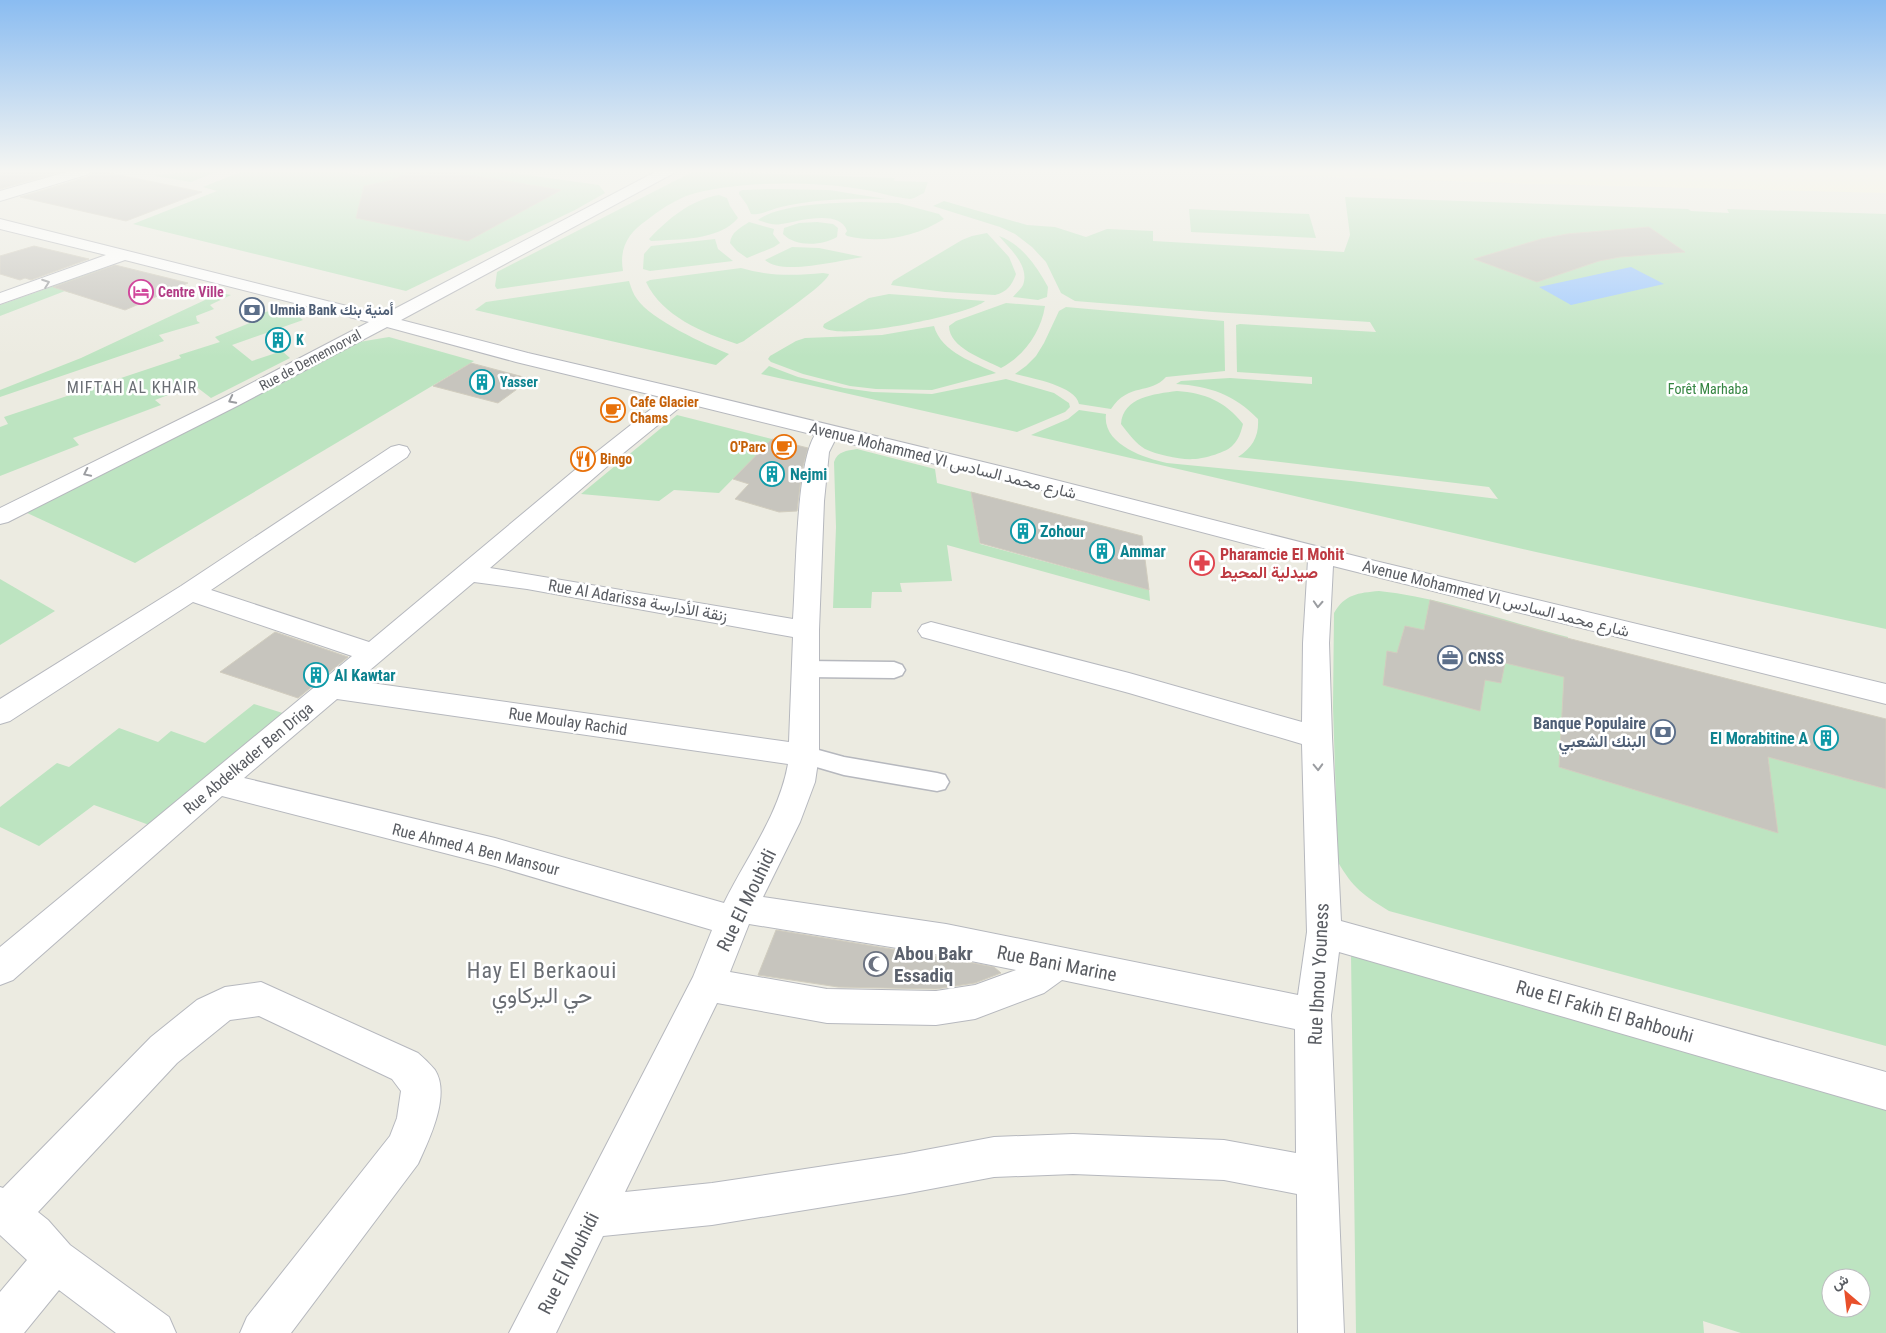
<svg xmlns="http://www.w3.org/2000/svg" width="1886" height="1333" font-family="'Roboto Condensed',Vazirmatn,sans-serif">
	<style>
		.green { fill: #bde4c1; fill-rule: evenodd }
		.sand { fill: #faf5ce }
		.water { fill: #9ec9ff }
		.building { fill: #c7c5be; stroke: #d1cdbf }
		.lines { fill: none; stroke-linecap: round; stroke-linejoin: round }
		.pedestrian-casing { stroke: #b6b8be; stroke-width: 3 }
		.minor-casing { stroke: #b6b8be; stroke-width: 2 }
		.pedestrian { fill: #fff; fill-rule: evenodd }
		.minor { fill: #fff; fill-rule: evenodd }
		.oneway { stroke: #9b9da1 }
		.labels { text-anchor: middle; stroke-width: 5; stroke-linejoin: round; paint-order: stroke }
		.far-hotel-label { font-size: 14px; font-weight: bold; fill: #b23c85; stroke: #fff; text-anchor: start }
		.far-service-label { font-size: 14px; font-weight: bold; fill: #4e5e75; stroke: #fff; text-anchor: start }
		.far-culture-label { font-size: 14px; font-weight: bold; fill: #0d838f; stroke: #fff; text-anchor: start }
		.far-street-label { font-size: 14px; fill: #595c62; stroke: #fff }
		.far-park-label { font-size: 14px; fill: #358542; stroke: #fff }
		.far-food-label { font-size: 14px; font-weight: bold; fill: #c56008; stroke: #fff; text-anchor: start }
		.far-quarter-label { font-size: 16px; letter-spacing: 1px; fill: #6a6e74; stroke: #fff }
		.street-label { font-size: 16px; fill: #595c62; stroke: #fff }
		.culture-label { font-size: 16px; font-weight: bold; fill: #0d838f; stroke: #fff; text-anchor: start }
		.health-label { font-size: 16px; font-weight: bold; fill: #be3a42; stroke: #fff; text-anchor: start }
		.service-label { font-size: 16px; font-weight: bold; fill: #4e5e75; stroke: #fff; text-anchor: start }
		.near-street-label { font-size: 19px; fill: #595c62; stroke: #fff }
		.near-worship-label { font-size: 19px; font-weight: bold; fill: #5b616d; stroke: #fff; text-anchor: start }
		.near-quarter-label { font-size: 22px; letter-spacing: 1px; fill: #6a6e74; stroke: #fff }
	</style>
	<rect width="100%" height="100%" fill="#ecebe1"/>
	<g class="green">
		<polygon points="207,171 219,171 191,182 155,176 162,174"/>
		<polygon points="243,171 338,171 364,176 375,171 500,171 599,185 605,193 575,210 406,291 133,224 217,191 203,187"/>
		<path d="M694,171L895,178L894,181L928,182L924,193C919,195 914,199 910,199C891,197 872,190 853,188C807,181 730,181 686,196C672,202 659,210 647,220C628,233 619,248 623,271L497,289L495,286L497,272Z"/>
		<path d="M771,189L829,190L886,199C850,198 816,199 781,207C771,209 760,216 751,214L747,205L739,194V192L742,190Z"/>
		<path d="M719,195L727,198L730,206L738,218C719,241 678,239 651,241L649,239C668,219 690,200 719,195Z"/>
		<path d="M1345,197L1688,209L1691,211L1729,213L1727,209L1886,214V629L1536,552L1031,435L1068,419L1079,410L1106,414C1102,444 1144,458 1167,463L1351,481L1498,499L1489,487L1238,457C1253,447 1259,436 1258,419C1235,395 1210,386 1176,384L1181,381L1230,378L1312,384V377L1237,372L1236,325L1240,324L1376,332L1370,322L1213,312L1075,301L1061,293L1046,262L1032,247L1015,234L1000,227L933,206L944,201L1027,225L1055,227L1086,237L1107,229L1153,231V241L1344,252L1350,235Z"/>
		<path d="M860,202L898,203L939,214L944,219C915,237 881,244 847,236L845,234L847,231C840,208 796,222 781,224C773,226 765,222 758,220C779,204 833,203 860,202Z"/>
		<polygon points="1189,209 1309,214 1316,238 1191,232"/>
		<path d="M749,222L774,229L773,234L780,243L774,247L747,258L737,251L730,243C731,232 740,228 749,222Z"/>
		<path d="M817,222L833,224L838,228L837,237C822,246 795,247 783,234L784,228L799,223Z"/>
		<path d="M987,233L1009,257L1016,274C1012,285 1007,292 995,295L945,292L891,285L893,281L962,240L972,236Z"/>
		<path d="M999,236C1022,244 1037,267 1048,287L1047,297L1038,300L1013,297C1016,293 1021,289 1023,285C1030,266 1010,249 999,236Z"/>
		<polygon points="715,239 718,249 733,261 650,271 643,269 644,254 651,246"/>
		<path d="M792,247L819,248L863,257C841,260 782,276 765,260Z"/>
		<polygon points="114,267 109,278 70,293 65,291 0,316 0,305 102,269"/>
		<path d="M741,268C769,276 794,276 823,273L829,274C827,285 757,331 744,341L737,344C703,333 662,316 646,282L650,280Z"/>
		<path d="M629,281C631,287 633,294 637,299C650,319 706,345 729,354L716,365L475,310L486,302Z"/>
		<polygon points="220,293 231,295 210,305 214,309 196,316 197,321 200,323 159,335 164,341 0,397 0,390 81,358"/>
		<path d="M889,294L985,301C969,315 837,342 823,327L824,324L869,298Z"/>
		<path d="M1006,303L1045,306C1041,332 1024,356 1001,368C984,359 949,348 949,326L956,321Z"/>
		<polygon points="285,307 308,313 299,317 303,320 232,345 252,361 282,351 290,358 211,398 194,385 155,400 161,405 73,438 79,445 0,476 0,427 8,424 4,417 181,358 179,355 220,342 215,337 260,319 254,315"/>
		<path d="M1066,307L1224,321L1225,371L1166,377C1150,395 1129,382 1111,409L1079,404C1076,386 1031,378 1015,374L1026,366L1036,356L1044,343L1059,311Z"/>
		<path d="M934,326C941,352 975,363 996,373L932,390L876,389L850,386L803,374L771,362L768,359L770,356L796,341L805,338L882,335Z"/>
		<polygon points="389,337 474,361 135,563 25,512 353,343"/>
		<polygon points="769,366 798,377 844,388 873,392 932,394 1006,379 1054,393 1069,403 1070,407 1065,412 1017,432 761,374"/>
		<path d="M1177,391C1205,393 1225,401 1243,424C1241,432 1239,439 1233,445C1228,452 1203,459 1194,459C1180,460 1158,455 1145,449C1136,444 1128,433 1121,424C1123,397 1154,394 1177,391Z"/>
		<polygon points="677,415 772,439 719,493 674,490 659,501 581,494"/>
		<path d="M857,449L935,469L937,483L976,493L972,498L980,544L1149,590L1150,601L947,545L952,581L900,583L902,592H872L871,608H833L836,527L834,462C838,451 846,451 857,449Z"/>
		<polygon points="0,579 55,611 0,645"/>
		<path d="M1379,591C1440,597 1507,622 1568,637L1559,767L1777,832L1768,757L1886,789V1046L1389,911C1363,895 1353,888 1338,862L1333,707L1334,613C1345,594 1358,593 1379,591Z"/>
		<polygon points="254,704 289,715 152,826 94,805 39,846 0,827 0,807 57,763 69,767 119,728 158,742 171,731 205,743"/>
		<path d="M1351,954L1886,1105V1333H1741L1703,1321L1704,1333H1356ZM1831,1278H1861V1308H1831Z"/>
	</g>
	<polygon class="sand" points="1161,171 1886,171 1886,193 1509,183"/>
	<polygon class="water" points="1631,267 1664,284 1571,305 1539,287"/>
	<g class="building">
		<polygon points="0,171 64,171 0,189"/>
		<polygon points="93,171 100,171 202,192 126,221 20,197 90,176"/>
		<polygon points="411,171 424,174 432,171 446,171 561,190 468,241 356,218 364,186 392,180"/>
		<polygon points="1649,227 1685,252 1620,257 1599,261 1537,282 1474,259 1541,239 1567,234"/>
		<polygon points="34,246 89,259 31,280 25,278 20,280 0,274 0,256"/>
		<polygon points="115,265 188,283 125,310 53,287"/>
		<polygon points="471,363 531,379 498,403 433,386"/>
		<polygon points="772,439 808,448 802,470 797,511 779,512 735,499 749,484 733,479"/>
		<polygon points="971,492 1142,536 1149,590 980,543"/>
		<polygon points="1430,600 1567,638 1886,719 1886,789 1768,757 1778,833 1559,767 1564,677 1505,663 1501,683 1485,680 1480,711 1383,685 1387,651 1397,653 1405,626 1424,630"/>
		<polygon points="275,632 348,657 298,698 220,672"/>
		<polygon points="776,930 946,958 994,967 1001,973 975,983 936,989 838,987 758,975"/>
	</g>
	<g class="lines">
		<defs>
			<g id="pedestrian">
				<polygon points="806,661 894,662 902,665 905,670 902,675 894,678 806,677 798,674 795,669 798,664"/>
				<polygon points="804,746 844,757 937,773 945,775 949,782 945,789 937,791 844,775 796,761 792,755 796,749"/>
			</g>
			<g id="minor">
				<polygon points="70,171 91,171 89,174 0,201 0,191"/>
				<path d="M657,171H674L672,174L401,320L528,353L682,389L1016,470L1367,559L1886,684V704L1333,566L1329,643L1332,737L1341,921L1886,1072V1110L1339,952L1331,1015L1344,1333H1298L1297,1194L1224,1180L1073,1174L994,1177L904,1194L712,1225L603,1236L556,1333H509L693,977L712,930L495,866L222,796L13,980L0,985V947L352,656L193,602L10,721L0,724V699L181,586L391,447L399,445L407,447L410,452L407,457L211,590L369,642L594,454L665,398L516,362L387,327L239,405L8,522L0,524V508L225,397L369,322L125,260L0,304V293L106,255L0,229V219L383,315ZM685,403L815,435C796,464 796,579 793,619L490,568L610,464ZM835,440L1011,482L1308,560L1303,643L1302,722L1129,673L931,622L922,625L918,631L922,637L1129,693L1302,744L1307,932L1298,995L946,924L763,897L800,822L815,782L819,755V630L824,501L829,452ZM474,582L527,589L793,637L789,742L357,681ZM337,699L788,764C779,815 746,858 724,903L495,838L244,778ZM749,924L946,956L1016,970L975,985L936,991L827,989L730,972ZM1062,980L1295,1029L1296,1153L1224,1140L1073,1134L994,1137L904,1154L712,1183L625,1192L717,1003L827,1023L936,1025L975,1019L1044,993Z"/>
				<path d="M261,982L418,1053C424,1058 430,1064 435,1070C451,1095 429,1140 418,1164L291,1333H240L247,1317L390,1136L397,1118L401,1091L392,1079L259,1016L230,1020L177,1063L38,1212L48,1220L70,1245L169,1317L176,1333H116L59,1290L24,1333H0V1292L27,1260L0,1235V1187L3,1188L151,1037L197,1000L225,987Z"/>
			</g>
		</defs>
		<use href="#pedestrian" class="pedestrian-casing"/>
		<use href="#minor" class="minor-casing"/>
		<use href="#pedestrian" class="pedestrian"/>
		<use href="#minor" class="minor"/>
	</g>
	<defs><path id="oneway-chevron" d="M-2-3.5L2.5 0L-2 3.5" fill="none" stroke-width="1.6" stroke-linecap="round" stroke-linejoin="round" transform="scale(1.25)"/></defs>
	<g class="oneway">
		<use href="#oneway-chevron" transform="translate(46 283) rotate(-20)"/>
		<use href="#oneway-chevron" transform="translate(232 400) rotate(153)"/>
		<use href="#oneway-chevron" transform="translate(87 473) rotate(154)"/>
		<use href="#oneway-chevron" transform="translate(1318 604) rotate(93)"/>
		<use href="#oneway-chevron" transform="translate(1318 767) rotate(88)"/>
	</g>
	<linearGradient id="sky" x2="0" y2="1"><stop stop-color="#8abcf1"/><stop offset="0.48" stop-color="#f6f6f2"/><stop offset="1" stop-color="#f6f6f2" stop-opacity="0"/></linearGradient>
	<rect width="1886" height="357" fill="url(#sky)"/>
	<defs>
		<symbol id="hotel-ring" viewBox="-11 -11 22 22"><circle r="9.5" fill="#fff" stroke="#d1479c" stroke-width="1.5"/><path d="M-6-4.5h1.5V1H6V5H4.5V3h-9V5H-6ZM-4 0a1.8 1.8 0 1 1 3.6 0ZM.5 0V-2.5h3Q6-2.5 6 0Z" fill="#d1479c"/></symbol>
		<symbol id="bank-ring" viewBox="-11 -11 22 22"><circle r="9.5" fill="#fff" stroke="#5c6f8a" stroke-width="1.5"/><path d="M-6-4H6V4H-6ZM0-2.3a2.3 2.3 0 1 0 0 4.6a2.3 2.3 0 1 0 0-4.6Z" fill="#5c6f8a"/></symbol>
		<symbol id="building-ring" viewBox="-11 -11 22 22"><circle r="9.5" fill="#fff" stroke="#0f9aa8" stroke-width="1.5"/><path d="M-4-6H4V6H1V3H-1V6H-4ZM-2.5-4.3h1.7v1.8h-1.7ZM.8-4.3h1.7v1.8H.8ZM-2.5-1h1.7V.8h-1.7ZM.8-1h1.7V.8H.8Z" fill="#0f9aa8"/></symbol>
		<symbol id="cafe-ring" viewBox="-11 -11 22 22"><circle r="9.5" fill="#fff" stroke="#e8710a" stroke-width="1.5"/><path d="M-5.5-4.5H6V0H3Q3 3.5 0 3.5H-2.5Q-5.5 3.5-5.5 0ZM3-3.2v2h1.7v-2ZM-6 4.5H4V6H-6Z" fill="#e8710a"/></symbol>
		<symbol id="restaurant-ring" viewBox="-11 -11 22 22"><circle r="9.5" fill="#fff" stroke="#e8710a" stroke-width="1.5"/><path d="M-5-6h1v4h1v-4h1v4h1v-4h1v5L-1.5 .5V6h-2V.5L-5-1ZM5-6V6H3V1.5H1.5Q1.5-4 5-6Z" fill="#e8710a"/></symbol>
		<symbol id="pharmacy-ring" viewBox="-11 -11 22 22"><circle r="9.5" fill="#fff" stroke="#e0444e" stroke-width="1.5"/><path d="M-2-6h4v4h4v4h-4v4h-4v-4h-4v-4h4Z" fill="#e0444e"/></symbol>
		<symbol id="office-ring" viewBox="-11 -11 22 22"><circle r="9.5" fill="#fff" stroke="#5c6f8a" stroke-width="1.5"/><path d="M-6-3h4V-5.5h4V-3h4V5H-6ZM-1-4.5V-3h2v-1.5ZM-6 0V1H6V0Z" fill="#5c6f8a"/></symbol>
		<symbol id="mosque-ring" viewBox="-11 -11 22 22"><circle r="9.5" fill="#fff" stroke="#6b7280" stroke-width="1.5"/><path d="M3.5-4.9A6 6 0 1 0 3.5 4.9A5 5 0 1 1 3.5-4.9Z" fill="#6b7280"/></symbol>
	</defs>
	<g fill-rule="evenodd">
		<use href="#hotel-ring" x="127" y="278" width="28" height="28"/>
		<use href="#bank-ring" x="238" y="296" width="28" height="28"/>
		<use href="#building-ring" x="264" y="326" width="28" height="28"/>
		<use href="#building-ring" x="468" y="368" width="28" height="28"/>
		<use href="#cafe-ring" x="599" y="396" width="28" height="28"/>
		<use href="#cafe-ring" x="770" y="433" width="28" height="28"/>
		<use href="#restaurant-ring" x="569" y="445" width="28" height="28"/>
		<use href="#building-ring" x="758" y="460" width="28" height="28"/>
		<use href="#building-ring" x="1009" y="517" width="28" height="28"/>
		<use href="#building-ring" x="1088" y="537" width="28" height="28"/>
		<use href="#pharmacy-ring" x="1188" y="549" width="28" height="28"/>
		<use href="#office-ring" x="1436" y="644" width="28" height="28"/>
		<use href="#building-ring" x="302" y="661" width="28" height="28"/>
		<use href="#bank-ring" x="1649" y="718" width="28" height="28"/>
		<use href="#building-ring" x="1812" y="724" width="28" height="28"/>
		<use href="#mosque-ring" x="862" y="950" width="28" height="28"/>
	</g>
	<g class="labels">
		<g class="far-hotel-label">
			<text x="158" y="297">Centre Ville</text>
		</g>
		<g class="far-service-label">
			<text x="270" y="315">Umnia Bank أمنية بنك</text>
		</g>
		<g class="far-culture-label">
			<text x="296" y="345">K</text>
			<text x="500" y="387">Yasser</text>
		</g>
		<g class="far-street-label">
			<text transform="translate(310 360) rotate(-28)" y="5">Rue de Demennorval</text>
		</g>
		<g class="far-park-label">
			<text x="1708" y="394">Forêt Marhaba</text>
		</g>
		<g class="far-food-label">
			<text x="630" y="407">Cafe Glacier<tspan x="630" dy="16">Chams</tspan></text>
			<text x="766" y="452" text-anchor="end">O'Parc</text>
			<text x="600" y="464">Bingo</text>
		</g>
		<g class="far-quarter-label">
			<text x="132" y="393">MIFTAH AL KHAIR</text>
		</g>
		<g class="street-label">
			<text transform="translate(943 460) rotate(14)" y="6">Avenue Mohammed VI شارع محمد السادس</text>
			<text transform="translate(1496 598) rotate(14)" y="6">Avenue Mohammed VI شارع محمد السادس</text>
			<text transform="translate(638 600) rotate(10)" y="6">Rue Al Adarissa زنقة الأدارسة</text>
			<text transform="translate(568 721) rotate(8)" y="6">Rue Moulay Rachid</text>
			<text transform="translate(248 758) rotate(-40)" y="6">Rue Abdelkader Ben Driga</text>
			<text transform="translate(476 849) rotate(14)" y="6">Rue Ahmed A Ben Mansour</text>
		</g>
		<g class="culture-label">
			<text x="790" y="480">Nejmi</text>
			<text x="1040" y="537">Zohour</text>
			<text x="1120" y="557">Ammar</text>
			<text x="334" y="681">Al Kawtar</text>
			<text x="1808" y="744" text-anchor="end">El Morabitine A</text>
		</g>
		<g class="health-label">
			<text x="1220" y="560">Pharamcie El Mohit<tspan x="1220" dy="18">صيدلية المحيط</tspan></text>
		</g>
		<g class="service-label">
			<text x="1468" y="664">CNSS</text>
			<text x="1646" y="729" text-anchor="end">Banque Populaire<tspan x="1646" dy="18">البنك الشعبي</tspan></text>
		</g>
		<g class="near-street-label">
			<text transform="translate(746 900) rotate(-64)" y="7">Rue El Mouhidi</text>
			<text transform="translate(1057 963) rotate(11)" y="7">Rue Bani Marine</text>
			<text transform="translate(1318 974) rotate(-87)" y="7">Rue Ibnou Youness</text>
			<text transform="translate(1605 1011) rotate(16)" y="7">Rue El Fakih El Bahbouhi</text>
			<text transform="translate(568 1263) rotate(-63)" y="7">Rue El Mouhidi</text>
		</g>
		<g class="near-worship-label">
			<text x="894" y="960">Abou Bakr<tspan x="894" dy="22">Essadiq</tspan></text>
		</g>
		<g class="near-quarter-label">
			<text x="542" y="978">Hay El Berkaoui<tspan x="542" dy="25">حي البركاوي</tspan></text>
		</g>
	</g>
	<g transform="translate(1846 1293) rotate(332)"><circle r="24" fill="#ffffff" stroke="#bdbec0"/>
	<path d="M0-4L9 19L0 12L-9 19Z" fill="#e8502b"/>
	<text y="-8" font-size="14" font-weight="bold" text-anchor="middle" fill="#595c62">ش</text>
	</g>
</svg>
